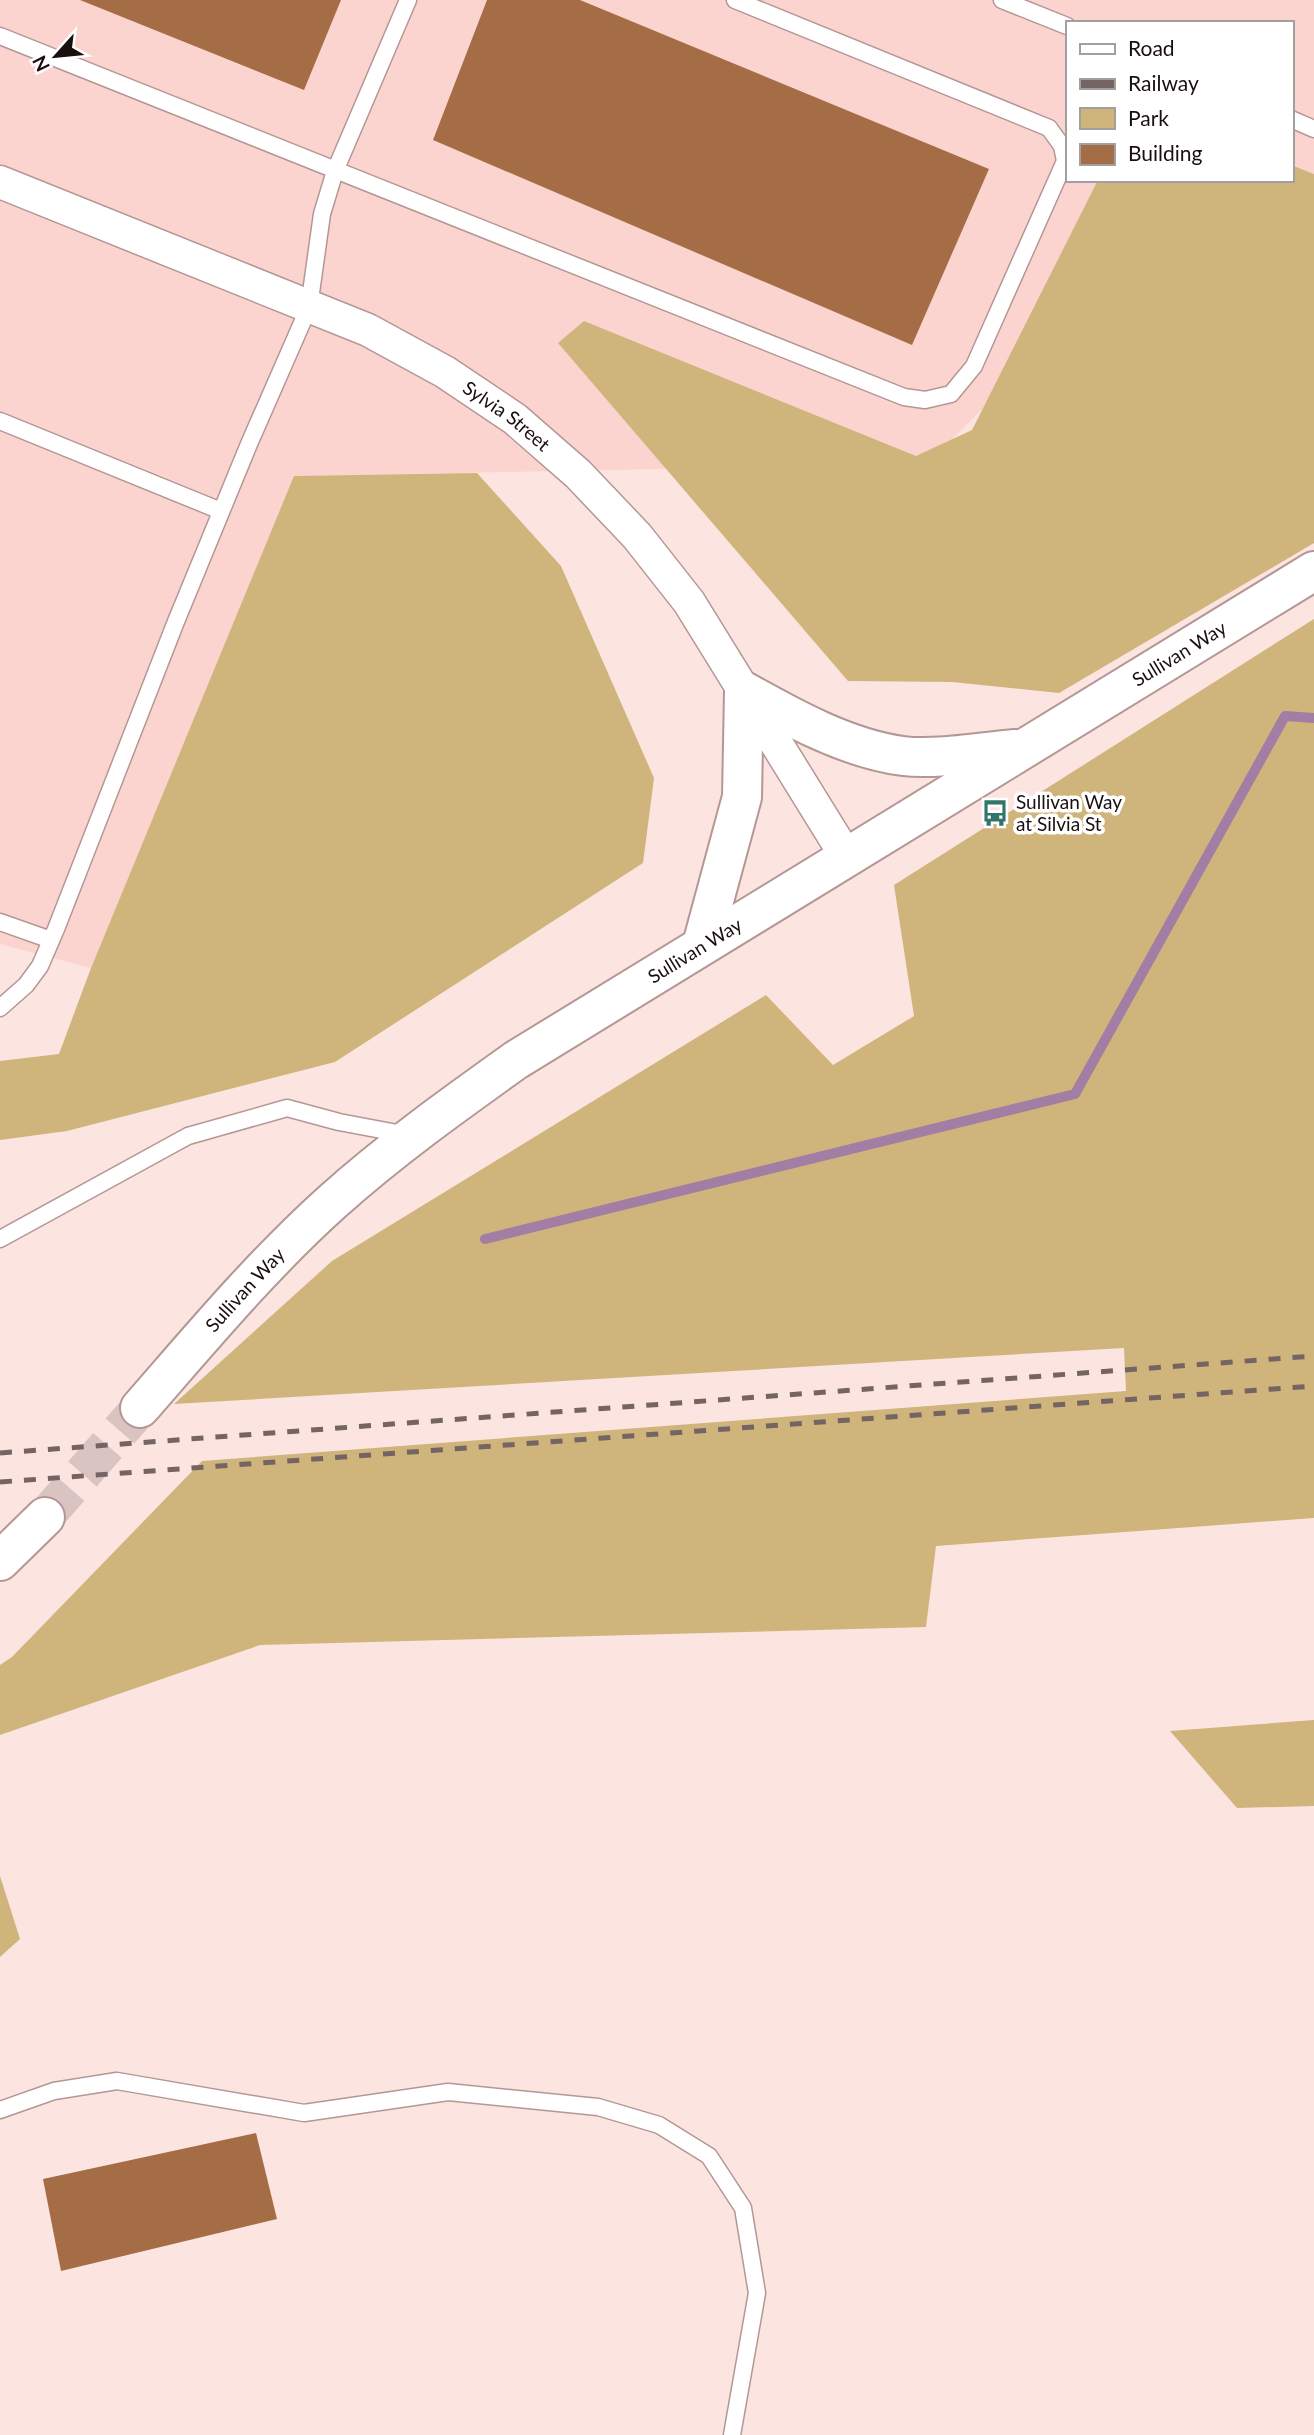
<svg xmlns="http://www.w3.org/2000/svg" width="1314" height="2435" font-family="Lato,sans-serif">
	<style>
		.built { fill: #fbd4d0; fill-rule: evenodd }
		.green { fill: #cfb57b }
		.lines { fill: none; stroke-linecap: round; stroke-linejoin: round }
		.stream { stroke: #a27ea4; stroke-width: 10 }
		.building { fill: #a56d46 }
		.secondary-tunnel { stroke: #dac4c2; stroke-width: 38; stroke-dasharray: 38 19; stroke-linecap: butt }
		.service-casing { stroke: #b49795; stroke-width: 19 }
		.minor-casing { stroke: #b49795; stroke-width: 35 }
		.secondary-casing { stroke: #b49795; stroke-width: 42 }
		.service { stroke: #fff; stroke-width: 16 }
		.minor { stroke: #fff; stroke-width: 32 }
		.secondary { stroke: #fff; stroke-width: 38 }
		.rail { stroke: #746463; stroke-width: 5; stroke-dasharray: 12 12; stroke-linecap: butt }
		.labels { text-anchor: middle; stroke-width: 7; stroke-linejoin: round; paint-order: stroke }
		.street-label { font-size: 19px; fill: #190f0f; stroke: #fff }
		.poi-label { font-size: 19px; fill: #190f0f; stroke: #fff; text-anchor: start }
	</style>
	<rect width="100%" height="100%" fill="#fce4e1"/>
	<path class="built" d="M0,0H1314V471L998,393L928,464L295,476L91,968L0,944ZM1067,23H1291V180H1067Z"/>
	<g class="green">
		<polygon points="1291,165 1314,174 1314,543 1059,693 952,682 848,681 558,343 584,321 916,456 972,430 1098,180 1291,180"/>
		<polygon points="477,473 561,566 654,778 643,863 335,1062 67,1131 0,1140 0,1061 59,1054 91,968 294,476"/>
		<polygon points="1314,619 1314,1518 936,1546 926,1627 260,1645 0,1735 0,1665 12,1657 202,1461 1126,1391 1124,1348 174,1404 332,1261 766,995 833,1065 914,1016 894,885"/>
		<polygon points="1314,1720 1314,1806 1237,1808 1170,1731"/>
		<polygon points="0,1876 20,1939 0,1957"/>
	</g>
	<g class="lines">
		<polyline class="stream" points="485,1239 1075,1094 1285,716 1314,718"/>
	</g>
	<g class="building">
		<polygon points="80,0 341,0 304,90"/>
		<polygon points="487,0 580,0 989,169 912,345 433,140"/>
		<polygon points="256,2133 277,2219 61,2271 43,2179"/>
	</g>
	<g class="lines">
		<polyline class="secondary-tunnel" points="45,1517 140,1408"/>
		<defs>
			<g id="service">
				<polyline points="1002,0 1067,26"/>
				<polyline points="0,36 904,397 925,400 951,394 974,366 1065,161 1062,146 1049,128 735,0"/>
				<polyline points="1291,119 1314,129"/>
				<polyline points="0,421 221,511"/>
				<polyline points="0,922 51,940"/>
				<polyline points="0,1008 26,985 40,966 56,929 175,624 249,444 309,307 322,214 335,171 408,0"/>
				<polyline points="0,1239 188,1136 287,1108 339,1122 408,1135"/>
				<polyline points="0,2110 54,2091 117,2081 304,2113 448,2092 598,2107 659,2125 709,2156 743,2208 757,2293 732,2435"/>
			</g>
			<g id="minor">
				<path id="s1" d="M0,182L368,330L445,372L515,419L578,474L637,536L689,602L846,856"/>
			</g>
			<g id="secondary">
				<path d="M702,945L742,797L744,691C792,718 848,749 903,756C934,760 983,752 1015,749"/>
				<path id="s2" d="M140,1408C202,1337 262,1265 332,1202C390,1150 453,1105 516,1060L1314,571"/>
				<polyline points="0,1561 45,1517"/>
			</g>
		</defs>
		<use href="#service" class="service-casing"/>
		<use href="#minor" class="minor-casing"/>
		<use href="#secondary" class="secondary-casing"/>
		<use href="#service" class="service"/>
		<use href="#minor" class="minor"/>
		<use href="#secondary" class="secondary"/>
		<g class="rail">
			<polyline points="0,1453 1314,1356"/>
			<polyline points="0,1482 1314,1386"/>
		</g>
	</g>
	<defs>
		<symbol id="bus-bare" viewBox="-9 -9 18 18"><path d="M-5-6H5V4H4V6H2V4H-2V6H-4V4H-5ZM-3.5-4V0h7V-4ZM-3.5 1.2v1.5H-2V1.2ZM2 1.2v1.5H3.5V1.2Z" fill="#32766a" stroke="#fff" stroke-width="2.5" paint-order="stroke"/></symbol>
	</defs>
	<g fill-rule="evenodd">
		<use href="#bus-bare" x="976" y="794" width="38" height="38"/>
	</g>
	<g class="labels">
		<g class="street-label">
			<text dy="7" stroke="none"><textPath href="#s1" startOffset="560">Sylvia Street</textPath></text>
			<text dy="7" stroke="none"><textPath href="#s2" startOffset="1292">Sullivan Way</textPath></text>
			<text dy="7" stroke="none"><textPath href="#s2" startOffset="724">Sullivan Way</textPath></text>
			<text dy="7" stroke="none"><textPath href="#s2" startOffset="158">Sullivan Way</textPath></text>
		</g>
		<g class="poi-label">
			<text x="1016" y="809">Sullivan Way<tspan x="1016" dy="22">at Silvia St</tspan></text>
		</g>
	</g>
	<rect x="1066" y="21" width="228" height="161" fill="#ffffff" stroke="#a39f9f" stroke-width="2"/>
	<rect x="1080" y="44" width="35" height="10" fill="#ffffff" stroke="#a39f9f" stroke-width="2"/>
	<text x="1128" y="56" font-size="21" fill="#190f0f">Road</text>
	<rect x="1080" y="79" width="35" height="10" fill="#746463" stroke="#a39f9f" stroke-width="2"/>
	<text x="1128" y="91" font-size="21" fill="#190f0f">Railway</text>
	<rect x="1080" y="108" width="35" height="21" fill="#cfb57b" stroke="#a39f9f" stroke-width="2"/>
	<text x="1128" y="126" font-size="21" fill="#190f0f">Park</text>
	<rect x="1080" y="144" width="35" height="21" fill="#a56d46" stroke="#a39f9f" stroke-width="2"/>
	<text x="1128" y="161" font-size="21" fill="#190f0f">Building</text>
	<g transform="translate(56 56) rotate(243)" stroke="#ffffff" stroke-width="5" paint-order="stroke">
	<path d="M0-5L12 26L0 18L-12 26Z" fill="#190f0f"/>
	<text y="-10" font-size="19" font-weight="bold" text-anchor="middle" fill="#190f0f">N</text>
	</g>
</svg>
